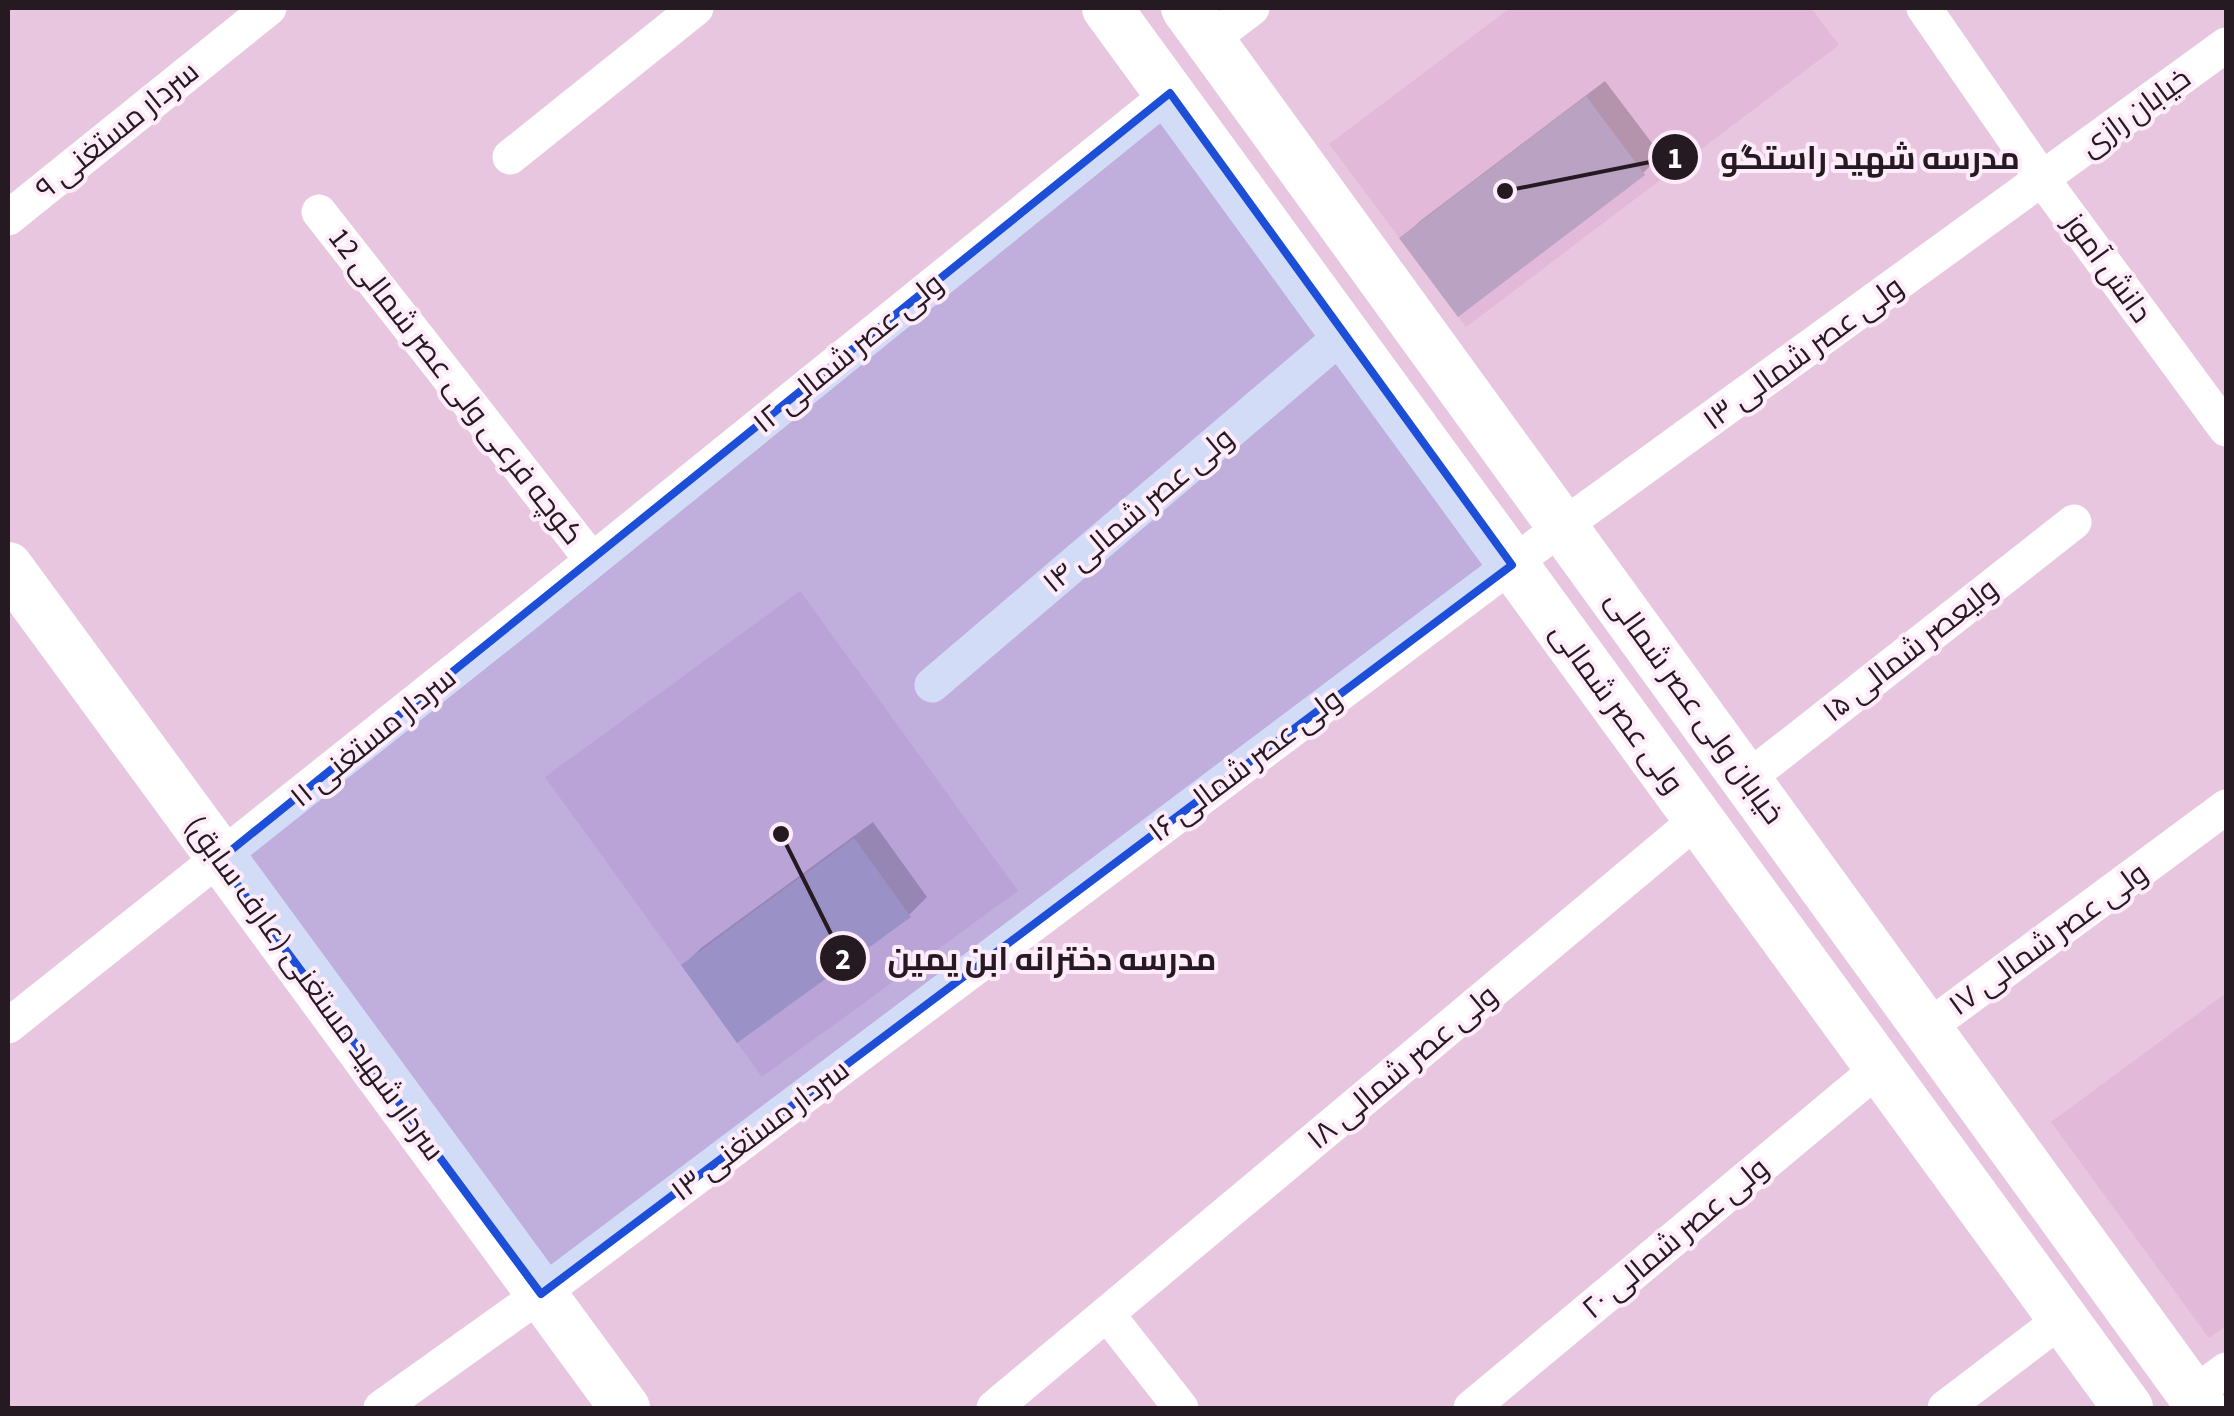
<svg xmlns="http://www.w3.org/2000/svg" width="2234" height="1416" font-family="'Source Sans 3',Cairo,sans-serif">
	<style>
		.built { fill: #e2b9d8 }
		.shadow { fill: #0003 }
		.building { fill: #b9a2c2 }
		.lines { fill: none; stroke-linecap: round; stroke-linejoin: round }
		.street { stroke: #fff; stroke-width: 35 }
		.secondary { stroke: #fff; stroke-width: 50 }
		.marked { fill: #1d4ed8; fill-opacity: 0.2; stroke: #1d4ed8; stroke-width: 8; stroke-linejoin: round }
		.labels { text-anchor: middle; stroke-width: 8; stroke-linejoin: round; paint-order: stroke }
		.street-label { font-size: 30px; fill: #251922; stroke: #ffecfa }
		.leader { fill: none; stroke: #251922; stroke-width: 4 }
		.callout-dot { fill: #251922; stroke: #ffecfa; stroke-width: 4 }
		.mark-label { font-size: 30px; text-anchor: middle; font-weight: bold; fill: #fff }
		.callout-label { font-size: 32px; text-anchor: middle; font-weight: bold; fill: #251922; stroke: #ffecfa; stroke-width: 8; stroke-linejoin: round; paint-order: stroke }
	</style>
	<rect width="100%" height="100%" fill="#e9c6df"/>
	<g class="built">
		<polygon points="1510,8 1811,8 1839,45 1466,327 1329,144"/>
		<polygon points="800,591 1018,891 762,1077 545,777"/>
		<polygon points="2226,993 2226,1326 2209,1338 2051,1122"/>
	</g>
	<g class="shadow">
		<polygon points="1605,81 1661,155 1643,173 1459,313 1402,238 1420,221"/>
		<polygon points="873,822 927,897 909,915 684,965 701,948"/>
	</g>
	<g class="building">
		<polygon points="1586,96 1645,175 1458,317 1399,238"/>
		<polygon points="854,838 911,917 737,1043 681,965"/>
	</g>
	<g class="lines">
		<g class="street">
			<polyline points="1924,8 2043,180 2226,429"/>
			<polyline points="1210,40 1252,8"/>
			<polyline points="510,157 696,8"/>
			<polyline points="319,212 592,560"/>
			<polyline points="8,218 269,8"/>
			<polyline points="932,685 1344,334"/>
			<polyline points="1747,779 2074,522"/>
			<polyline points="8,1026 526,614 1170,93"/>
			<polyline points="1927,1028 2226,807"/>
			<polyline points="1107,1314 1181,1408"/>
			<polyline points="2192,1395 2226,1370"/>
			<polyline points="381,1408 541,1294 1563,526 2226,45"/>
			<polyline points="994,1408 1698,819"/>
			<polyline points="1471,1408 1879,1068"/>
			<polyline points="1945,1408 2062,1319"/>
		</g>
		<g class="secondary">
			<polyline points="1107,8 2128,1408"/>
			<polyline points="1186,8 2202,1408"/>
			<polyline points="8,567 625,1408"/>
		</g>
	</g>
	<path class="marked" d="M1170,93L1512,565L541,1294L219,860Z"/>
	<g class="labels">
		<g class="street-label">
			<text transform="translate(2135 112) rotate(-36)" y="10">خیابان رازی</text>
			<text transform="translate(117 130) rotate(-39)" y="10">سردار مستغنی ۹</text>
			<text transform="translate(2108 268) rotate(54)" y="10">دانش آموز</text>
			<text transform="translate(848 353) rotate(-39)" y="10">ولی عصر شمالی ۱۲</text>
			<text transform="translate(1803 353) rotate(-36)" y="10">ولی عصر شمالی ۱۳</text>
			<text transform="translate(456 386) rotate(52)" y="10">کوچه فرعی ولی عصر شمالی 12</text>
			<text transform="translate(1138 510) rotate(-40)" y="10">ولی عصر شمالی ۱۴</text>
			<text transform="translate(1910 650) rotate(-38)" y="10">ولیعصر شمالی ۱۵</text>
			<text transform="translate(1695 707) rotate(54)" y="10">خیابان ولی عصر شمالی</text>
			<text transform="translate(1617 708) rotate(54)" y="10">ولی عصر شمالی</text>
			<text transform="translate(373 737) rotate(-39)" y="10">سردار مستغنی ۱۱</text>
			<text transform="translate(1245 765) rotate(-37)" y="10">ولی عصر شمالی ۱۶</text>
			<text transform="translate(2048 939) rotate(-36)" y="10">ولی عصر شمالی ۱۷</text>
			<text transform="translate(315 988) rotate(54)" y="10">سردار شهید مستغنی (عارف سابق)</text>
			<text transform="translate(1402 1067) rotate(-40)" y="10">ولی عصر شمالی ۱۸</text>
			<text transform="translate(760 1130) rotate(-37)" y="10">سردار مستغنی ۱۳</text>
			<text transform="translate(1675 1238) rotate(-40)" y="10">ولی عصر شمالی ۲۰</text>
		</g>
	</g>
	<path class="leader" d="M1505 191L1675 157M781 834L843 958"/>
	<g class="callout-dot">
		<circle cx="1505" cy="191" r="10"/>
		<circle cx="781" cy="834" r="10"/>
		<circle cx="1675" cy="157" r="25"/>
		<circle cx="843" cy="958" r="25"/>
	</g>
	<g class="mark-label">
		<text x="1675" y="168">1</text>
		<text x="843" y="969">2</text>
	</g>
	<g class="callout-label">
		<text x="1870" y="169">مدرسه شهید راستگو</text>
		<text x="1052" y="970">مدرسه دخترانه ابن یمین</text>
	</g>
	<rect width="2234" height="1416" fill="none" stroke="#251922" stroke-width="20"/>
</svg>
